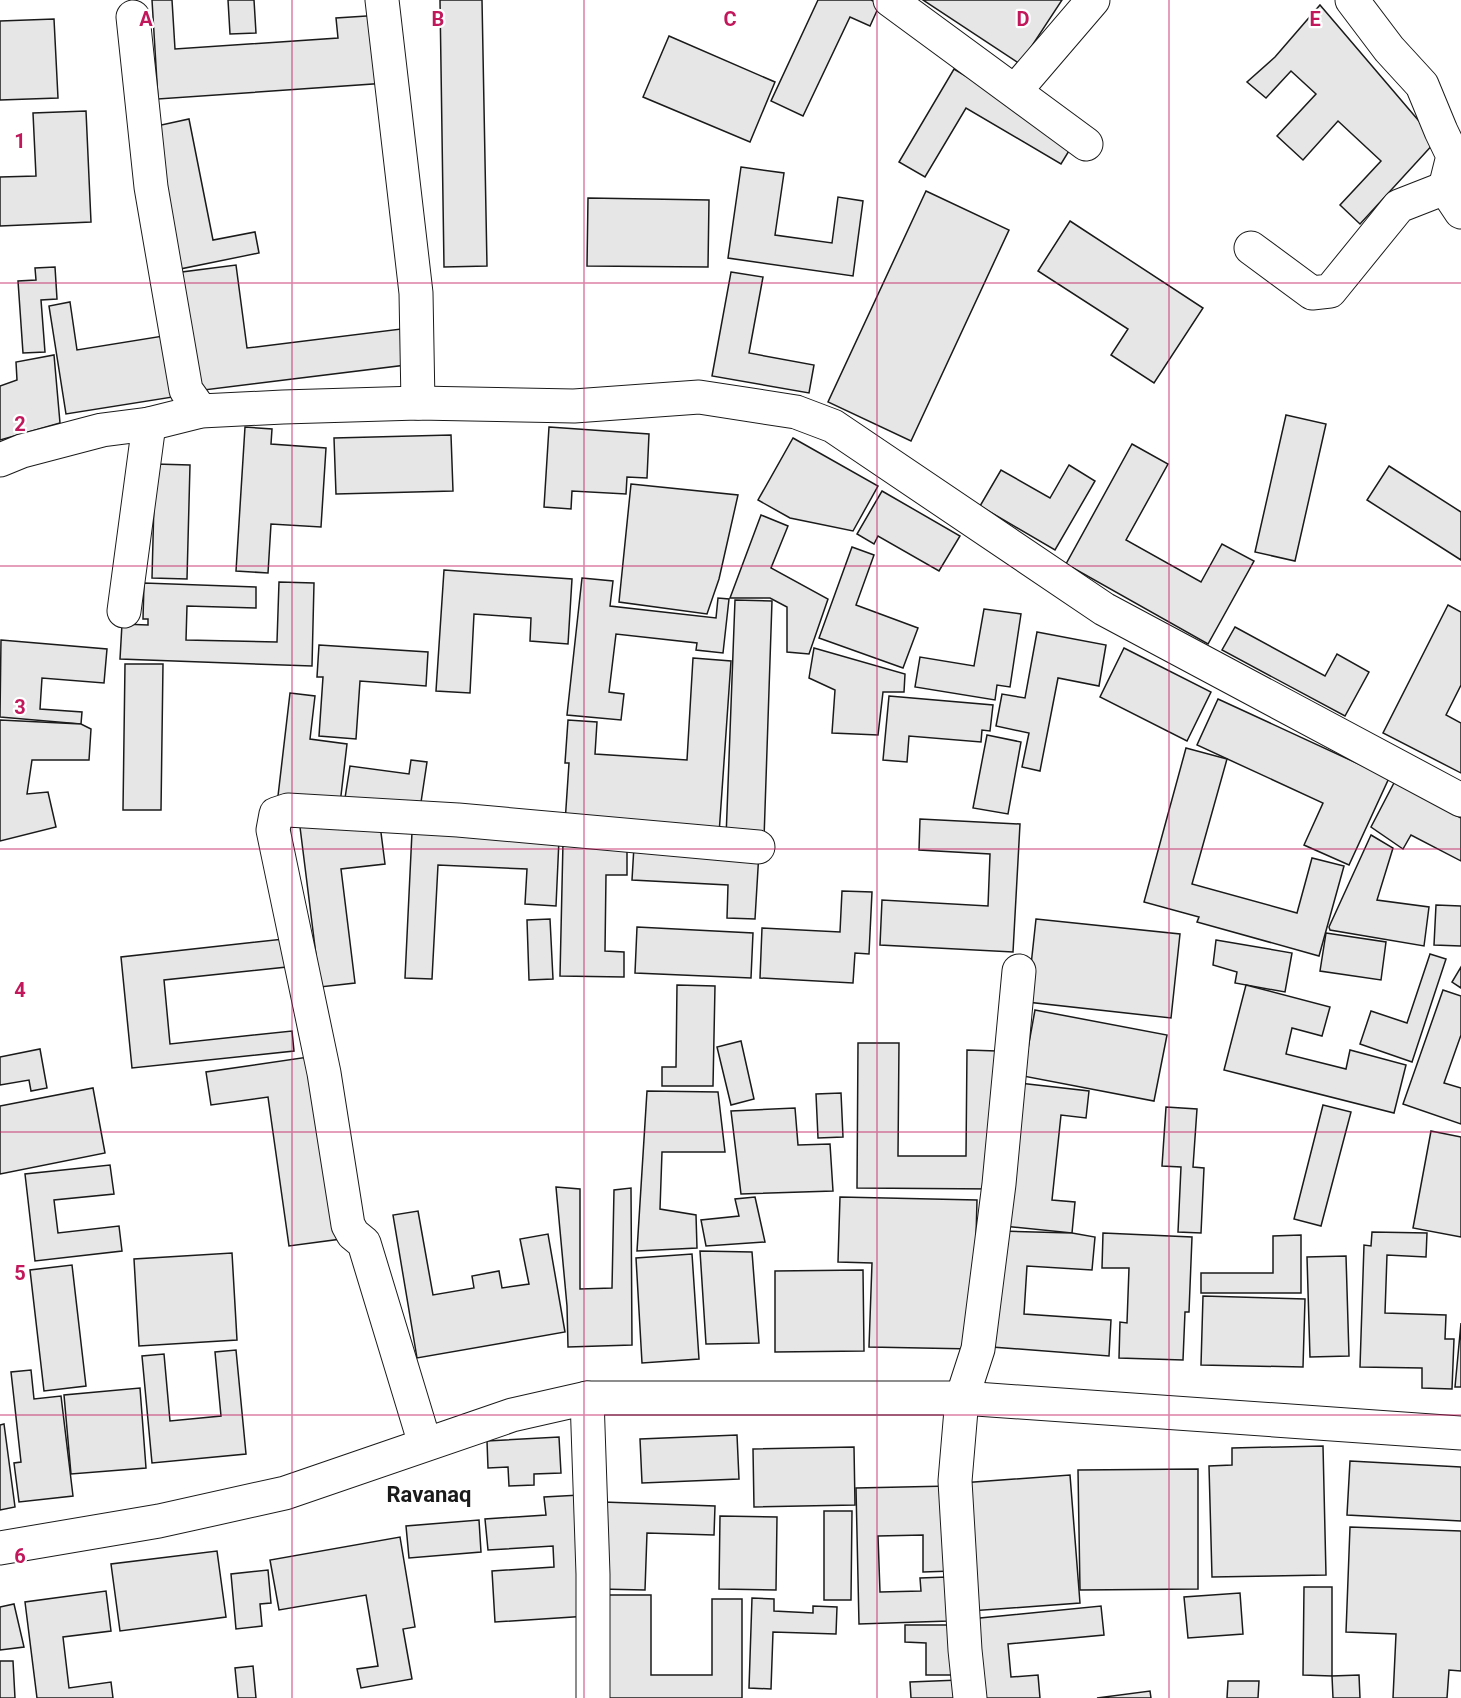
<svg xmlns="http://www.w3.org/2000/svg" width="1461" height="1698" font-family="Roboto,sans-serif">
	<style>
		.building { fill: #e6e6e6; stroke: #1a1a1a; stroke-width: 1.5 }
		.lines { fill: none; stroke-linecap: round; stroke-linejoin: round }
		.minor-casing { stroke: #1a1a1a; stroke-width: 35 }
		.major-casing { stroke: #1a1a1a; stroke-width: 35 }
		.minor { stroke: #fff; stroke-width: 33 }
		.major { stroke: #fff; stroke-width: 33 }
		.grid { fill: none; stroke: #c2185b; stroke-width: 1.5; stroke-opacity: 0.55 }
		.labels { text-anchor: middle; stroke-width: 4.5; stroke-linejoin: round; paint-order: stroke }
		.quarter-label { font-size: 22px; font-weight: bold; fill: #1a1a1a; stroke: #fff }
		.grid-label { font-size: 20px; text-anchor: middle; font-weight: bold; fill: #c2185b; stroke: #fff; stroke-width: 4.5; stroke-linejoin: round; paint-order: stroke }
	</style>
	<rect width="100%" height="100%" fill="#fff"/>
	<g class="building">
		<polygon points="152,0 172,0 175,49 338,38 336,18 382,15 387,83 158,99"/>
		<polygon points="228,0 254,0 256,33 230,34"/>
		<polygon points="440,0 482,0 487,266 444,267"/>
		<polygon points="818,0 871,0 880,4 870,26 850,17 803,116 771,101"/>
		<polygon points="923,0 1062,0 1020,64"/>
		<polygon points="1320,5 1436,141 1360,224 1340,205 1381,161 1338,121 1303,160 1277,136 1316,94 1291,71 1266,98 1247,82 1275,57"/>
		<polygon points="54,19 58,98 0,100 0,21"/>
		<polygon points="669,36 775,82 750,142 643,97"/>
		<polygon points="954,69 1075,141 1061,164 966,108 925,177 899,162"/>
		<polygon points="86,111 91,222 0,226 0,177 36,176 33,113"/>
		<polygon points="189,119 213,240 255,232 259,253 180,269 152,127"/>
		<polygon points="741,167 784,173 775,235 832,243 838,197 863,201 853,276 728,258"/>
		<polygon points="926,191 1009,230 911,441 828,402"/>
		<polygon points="588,198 709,200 708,267 587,266"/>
		<polygon points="1070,221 1203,308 1154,383 1111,355 1128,329 1038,271"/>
		<polygon points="236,265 247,348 401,329 406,365 196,391 182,272"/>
		<polygon points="55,267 57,299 41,300 45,352 23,353 18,281 36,280 35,268"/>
		<polygon points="731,272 763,277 749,353 814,365 809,393 712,376"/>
		<polygon points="70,302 77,350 163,336 173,397 66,414 49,306"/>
		<polygon points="54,355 60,423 0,440 0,386 17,380 16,362"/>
		<polygon points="1286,415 1326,424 1295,561 1255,552"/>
		<polygon points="245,427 272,429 271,444 326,448 321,527 271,524 268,573 236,571"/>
		<polygon points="549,427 649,434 647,478 627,477 626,494 572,491 571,509 544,507"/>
		<polygon points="451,435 453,491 336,494 334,438"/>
		<polygon points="793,438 878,486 853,531 790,518 758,500"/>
		<polygon points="1132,444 1168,464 1126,540 1201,582 1222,544 1254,561 1208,644 1066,564"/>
		<polygon points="155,464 190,465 187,579 152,578"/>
		<polygon points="1069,465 1095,481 1055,550 980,506 1001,470 1050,498"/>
		<polygon points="1389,466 1461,512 1461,560 1367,500"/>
		<polygon points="631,484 738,495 719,579 707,614 619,602"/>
		<polygon points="882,491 960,536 939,571 878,536 874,544 857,534"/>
		<polygon points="761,515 788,526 771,568 828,599 809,654 787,652 787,607 770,598 730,598"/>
		<polygon points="852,547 874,555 856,605 918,628 903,668 819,638"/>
		<polygon points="444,570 572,579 568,644 530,641 531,618 474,614 470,693 436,691"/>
		<polygon points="582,578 613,581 610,606 716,618 718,598 729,599 723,653 696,650 697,643 616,634 609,692 624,694 621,720 567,715"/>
		<polygon points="279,582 314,583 312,666 120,659 122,624 148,625 148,619 143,619 144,583 256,587 256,608 187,606 186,640 277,642"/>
		<polygon points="735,600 772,601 764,839 726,838"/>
		<polygon points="1448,605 1461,612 1461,685 1446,715 1461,723 1461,773 1383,733"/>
		<polygon points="984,609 1021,614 1010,687 997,685 995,700 915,687 920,657 974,666"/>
		<polygon points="1235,627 1325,676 1337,654 1369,672 1345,716 1222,650"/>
		<polygon points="1037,632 1106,645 1099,686 1058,678 1040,771 1022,767 1029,733 996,726 1002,694 1025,698"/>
		<polygon points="1,640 107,649 104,683 42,678 40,709 82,712 81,724 0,717"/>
		<polygon points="319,645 428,652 426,686 360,681 356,739 319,736 323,677 317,677"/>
		<polygon points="814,648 905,674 904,692 883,692 878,735 832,733 835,690 809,678"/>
		<polygon points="1124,648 1211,692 1187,741 1100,697"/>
		<polygon points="693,658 731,661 719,834 565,823 569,763 565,763 568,720 597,722 595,754 687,760"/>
		<polygon points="125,664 163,664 161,810 123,810"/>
		<polygon points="290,693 315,696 310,739 347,744 340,804 278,796"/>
		<polygon points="889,696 993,705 990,731 982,730 981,742 909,736 907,762 883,760"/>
		<polygon points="1218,699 1389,778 1349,865 1304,845 1323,803 1197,745"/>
		<polygon points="0,720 81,724 91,729 89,760 32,760 27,794 48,792 56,827 0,841"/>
		<polygon points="987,735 1021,742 1008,814 973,808"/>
		<polygon points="1186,748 1227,759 1192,884 1297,913 1312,858 1344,866 1319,956 1197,922 1199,917 1144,902"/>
		<polygon points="411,760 427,762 420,809 345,798 350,766 409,774"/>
		<polygon points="1395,781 1461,818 1461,861 1411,835 1403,849 1371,827"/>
		<polygon points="379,817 385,864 341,869 355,983 320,987 300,827"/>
		<polygon points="920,819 1020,824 1013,952 880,945 882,900 988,906 990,854 919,850"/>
		<polygon points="412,832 559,839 556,906 525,904 527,869 438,865 432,979 405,978"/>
		<polygon points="1371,835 1393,848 1377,900 1429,907 1424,946 1330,930 1329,927"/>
		<polygon points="563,842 627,844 627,875 606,875 605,951 624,952 624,977 560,976"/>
		<polygon points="634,846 759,852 755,919 727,918 728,885 632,880"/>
		<polygon points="842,891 872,892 869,954 855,953 853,983 760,978 762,928 840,932"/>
		<polygon points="1436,905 1461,906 1461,946 1434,945"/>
		<polygon points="550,919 553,979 529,980 527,920"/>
		<polygon points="1036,919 1180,934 1171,1018 1027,1002"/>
		<polygon points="637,927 753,933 751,978 635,973"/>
		<polygon points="1326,933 1386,942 1381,980 1320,971"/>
		<polygon points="293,938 296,966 164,980 170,1044 292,1031 294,1051 132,1068 121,957"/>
		<polygon points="1216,940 1292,953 1285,992 1235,983 1237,972 1213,965"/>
		<polygon points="1430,954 1446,959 1412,1062 1360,1044 1371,1011 1407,1023"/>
		<polygon points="1461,967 1461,988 1452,982"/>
		<polygon points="677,985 715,986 713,1086 662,1086 662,1067 676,1067"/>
		<polygon points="1246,985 1330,1007 1322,1036 1292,1028 1286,1054 1346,1069 1350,1050 1406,1065 1394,1113 1224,1070"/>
		<polygon points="1443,990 1461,996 1461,1035 1444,1083 1461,1088 1461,1124 1403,1104"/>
		<polygon points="1035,1010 1167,1035 1154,1101 1023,1076"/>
		<polygon points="741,1041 754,1099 731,1105 717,1047"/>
		<polygon points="858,1043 899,1043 898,1156 966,1156 967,1050 997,1051 995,1189 857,1188"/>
		<polygon points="40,1049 47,1088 31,1091 29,1080 0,1085 0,1057"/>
		<polygon points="315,1056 341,1239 289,1246 268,1097 211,1105 206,1072"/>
		<polygon points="1019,1083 1089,1091 1086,1118 1061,1115 1052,1200 1075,1202 1072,1233 1003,1226"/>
		<polygon points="93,1088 105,1153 0,1174 0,1106"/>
		<polygon points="647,1091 718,1092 725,1152 662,1152 660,1209 696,1215 697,1248 637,1251"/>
		<polygon points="841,1093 843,1137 818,1138 816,1094"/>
		<polygon points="1323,1105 1351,1112 1321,1226 1294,1219"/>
		<polygon points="1166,1107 1197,1109 1193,1167 1204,1168 1201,1233 1178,1232 1181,1167 1162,1166"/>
		<polygon points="795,1108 798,1145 830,1144 833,1191 741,1194 731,1111"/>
		<polygon points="1431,1131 1461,1137 1461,1237 1413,1228"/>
		<polygon points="110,1165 114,1194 54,1200 58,1233 119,1226 122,1251 35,1261 25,1174"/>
		<polygon points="556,1187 580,1189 580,1289 612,1288 614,1190 631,1188 632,1345 568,1347 567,1306"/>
		<polygon points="755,1197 765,1242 706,1246 701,1220 739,1216 735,1199"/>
		<polygon points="840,1197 977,1200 973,1349 869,1347 872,1263 838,1262"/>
		<polygon points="418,1211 433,1295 474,1288 472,1276 499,1271 502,1288 529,1284 520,1239 548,1234 565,1332 417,1358 393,1215"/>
		<polygon points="1001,1231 1072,1233 1095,1237 1092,1270 1027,1266 1024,1314 1111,1320 1109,1356 992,1347"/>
		<polygon points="1372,1232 1427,1233 1426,1257 1387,1255 1385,1313 1446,1315 1445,1339 1454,1339 1452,1389 1422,1388 1422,1368 1360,1367 1364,1245 1371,1246"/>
		<polygon points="1103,1233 1192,1237 1189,1312 1185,1312 1183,1360 1119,1358 1120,1322 1127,1323 1129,1268 1102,1268"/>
		<polygon points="1301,1235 1301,1293 1201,1293 1201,1273 1273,1273 1273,1236"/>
		<polygon points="700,1251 752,1252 759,1343 706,1344"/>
		<polygon points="232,1253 237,1340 139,1346 134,1259"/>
		<polygon points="692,1254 699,1359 642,1363 636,1258"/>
		<polygon points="1346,1256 1349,1356 1310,1357 1307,1257"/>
		<polygon points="72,1265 86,1386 44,1391 30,1270"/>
		<polygon points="863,1270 864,1351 775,1352 775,1271"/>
		<polygon points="1203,1296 1305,1299 1303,1367 1201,1365"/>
		<polygon points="1461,1323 1461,1387 1455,1387"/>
		<polygon points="236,1350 246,1454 152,1463 142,1356 164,1354 170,1421 221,1416 215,1352"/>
		<polygon points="31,1370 34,1399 61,1396 73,1496 19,1502 14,1463 21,1462 11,1372"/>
		<polygon points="140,1388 146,1468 71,1474 64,1395"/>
		<polygon points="4,1424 15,1507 0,1510 0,1425"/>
		<polygon points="737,1435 739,1479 642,1483 640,1439"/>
		<polygon points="559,1437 561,1473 534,1474 534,1485 509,1486 508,1467 488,1468 487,1441"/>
		<polygon points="1323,1446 1326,1575 1212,1577 1209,1466 1232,1465 1232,1448"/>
		<polygon points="854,1447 855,1505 754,1507 753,1449"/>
		<polygon points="1350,1461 1461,1467 1461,1521 1347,1515"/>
		<polygon points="1198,1469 1198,1589 1080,1590 1078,1470"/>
		<polygon points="1070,1475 1080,1603 970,1611 961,1483"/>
		<polygon points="950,1486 952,1571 923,1572 923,1535 878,1536 880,1592 921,1591 920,1578 948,1577 949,1621 859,1624 856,1488"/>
		<polygon points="580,1495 588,1616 495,1622 492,1571 554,1567 553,1546 488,1550 485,1519 546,1515 544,1497"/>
		<polygon points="603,1502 715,1506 714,1535 647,1533 645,1590 600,1589"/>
		<polygon points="824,1511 852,1511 851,1600 824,1600"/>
		<polygon points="720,1516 777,1517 776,1590 719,1589"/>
		<polygon points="479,1520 481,1552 409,1558 406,1526"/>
		<polygon points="1350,1527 1461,1531 1461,1671 1449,1670 1447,1698 1393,1698 1396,1634 1346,1632"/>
		<polygon points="400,1537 415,1627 403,1629 412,1679 361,1688 357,1669 378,1666 366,1595 279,1610 270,1560"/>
		<polygon points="217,1551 226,1617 120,1631 111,1564"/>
		<polygon points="268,1570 271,1603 260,1604 262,1626 236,1629 231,1574"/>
		<polygon points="1304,1587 1332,1587 1332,1676 1303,1675"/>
		<polygon points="106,1591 111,1631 63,1637 69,1688 111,1682 113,1698 37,1698 25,1602"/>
		<polygon points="1240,1593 1243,1634 1188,1638 1184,1597"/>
		<polygon points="604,1595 651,1595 651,1675 712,1675 712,1599 742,1599 742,1698 605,1698"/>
		<polygon points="752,1598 774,1599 774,1611 813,1613 813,1606 837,1607 836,1634 773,1632 771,1689 749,1688"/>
		<polygon points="14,1604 24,1647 0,1650 0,1607"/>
		<polygon points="1101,1606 1104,1635 1008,1644 1011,1677 1038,1675 1040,1698 977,1698 970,1619"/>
		<polygon points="905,1625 952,1625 952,1675 926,1675 926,1643 905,1642"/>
		<polygon points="0,1661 13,1661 15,1698 0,1698"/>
		<polygon points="253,1666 256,1698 238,1698 235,1668"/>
		<polygon points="1359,1675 1360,1698 1333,1698 1332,1676"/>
		<polygon points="959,1680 960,1698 911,1698 910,1682"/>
		<polygon points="1228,1681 1259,1681 1258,1698 1227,1698"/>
		<polygon points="1150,1691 1151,1698 1097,1698"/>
	</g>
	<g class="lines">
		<defs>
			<g id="minor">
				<polyline points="382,0 416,293 418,403"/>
				<polyline points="890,0 1086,144"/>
				<polyline points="1352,0 1389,49 1422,85 1441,131 1453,156 1445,188 1461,212"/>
				<polyline points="133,17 151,187 186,390 201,411"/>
				<polyline points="1015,91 1093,0"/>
				<polyline points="1251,248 1312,293 1330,291 1399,206 1445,188"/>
				<polyline points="0,460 22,451 102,430 149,424 201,411 283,407 418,403 574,406 699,397 796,412 833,426 1104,609 1461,800"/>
				<polyline points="124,611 149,424"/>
				<polyline points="587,1398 593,1574 593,1698"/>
				<polyline points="425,1444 364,1243 353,1234 348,1225 324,1073 273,830 276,814 288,810 458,820 758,847"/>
				<polyline points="970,1698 965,1650 955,1481 962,1398 978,1349 999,1184 1019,971"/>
			</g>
			<polyline id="major" points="0,1548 159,1521 285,1493 512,1415 587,1398 962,1398 1461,1433"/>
		</defs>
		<use href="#minor" class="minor-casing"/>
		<use href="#major" class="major-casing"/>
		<use href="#minor" class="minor"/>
		<use href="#major" class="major"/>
	</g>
	<path class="grid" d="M292,0V1698M584,0V1698M877,0V1698M1169,0V1698M0,283H1461M0,566H1461M0,849H1461M0,1132H1461M0,1415H1461"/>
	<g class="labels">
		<g class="quarter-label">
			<text x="429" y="1502">Ravanaq</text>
		</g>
	</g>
	<g class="grid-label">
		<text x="146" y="26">A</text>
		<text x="438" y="26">B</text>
		<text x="730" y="26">C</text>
		<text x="1023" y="26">D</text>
		<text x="1315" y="26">E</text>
		<text x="20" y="148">1</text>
		<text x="20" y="431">2</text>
		<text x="20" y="714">3</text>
		<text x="20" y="997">4</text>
		<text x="20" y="1280">5</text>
		<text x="20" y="1563">6</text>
	</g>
</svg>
